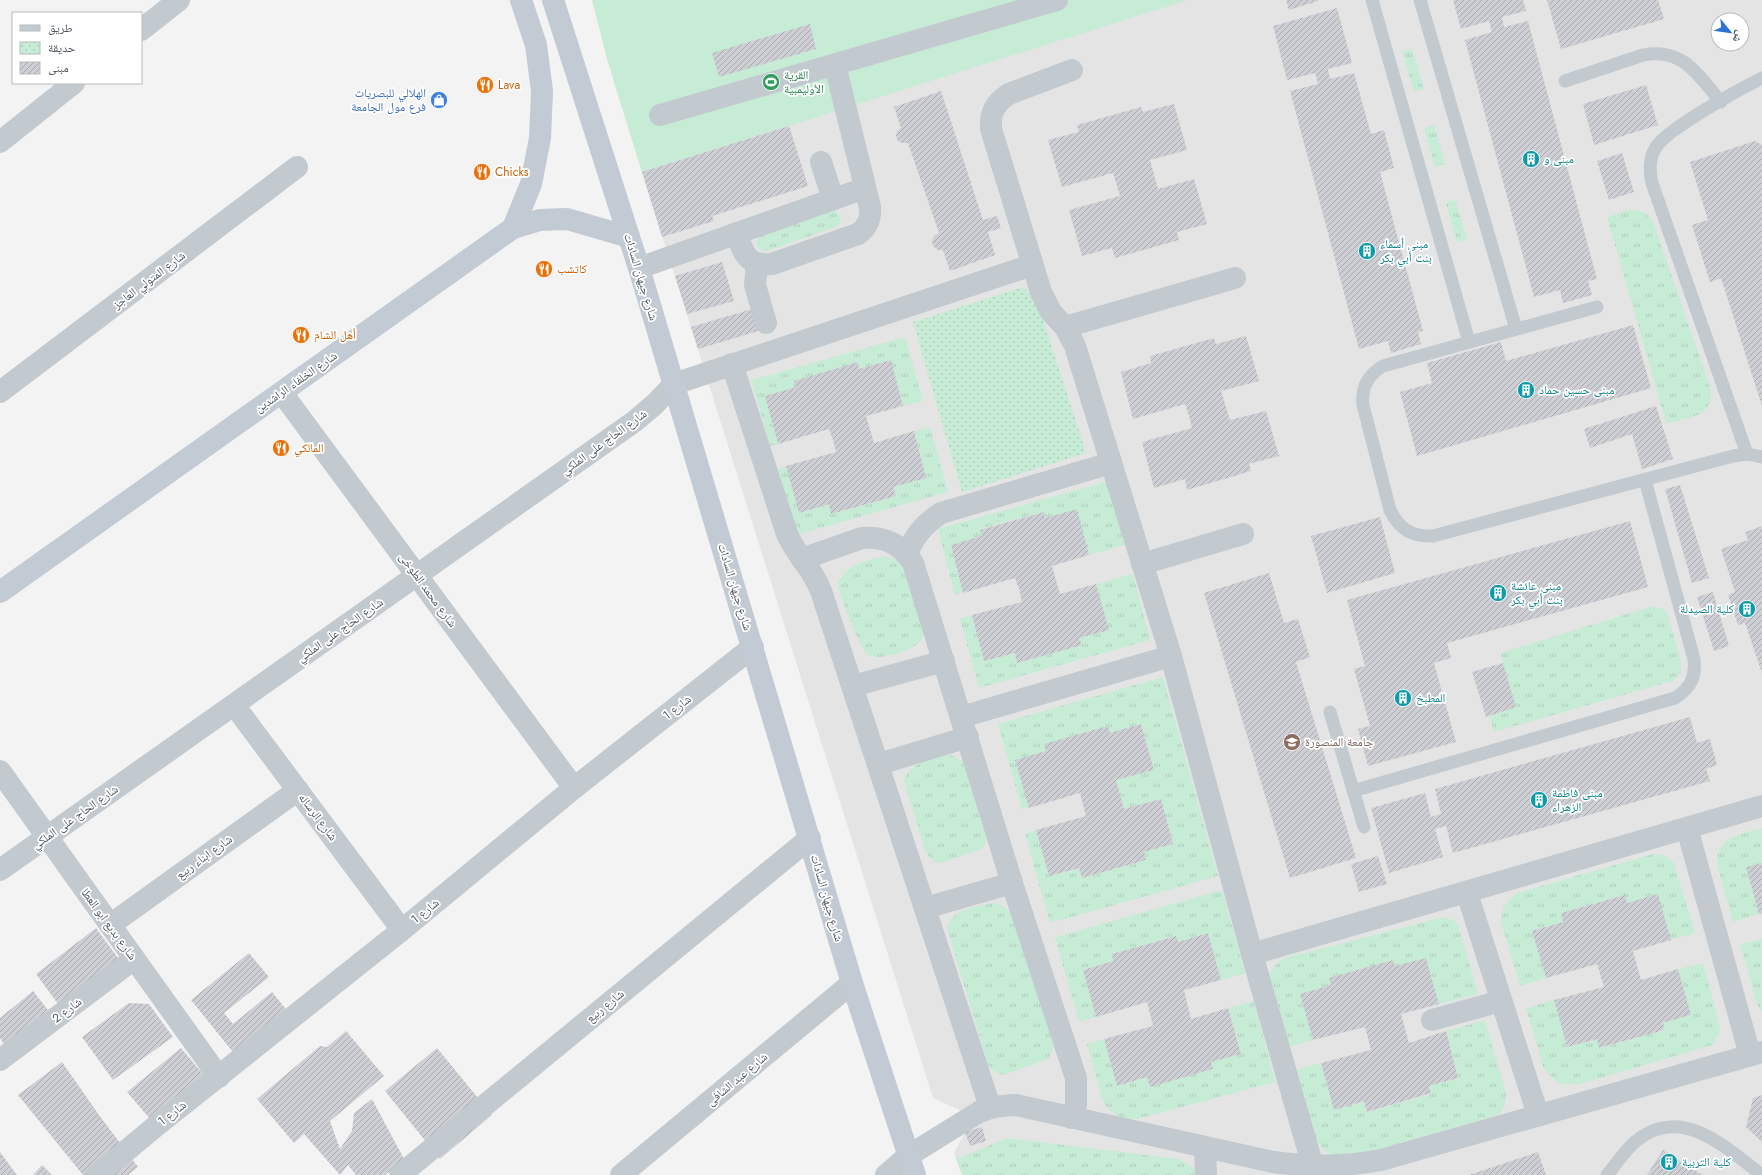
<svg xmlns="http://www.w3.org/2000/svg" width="1762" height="1175" font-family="Jost,'Noto Naskh Arabic',sans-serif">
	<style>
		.education { fill: #e5e4e4; fill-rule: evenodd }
		.grass { fill: url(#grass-tufts) }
		.park { fill: url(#park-dots) }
		.pitch { fill: #c7ecd6 }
		.building { fill: url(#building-hatch) }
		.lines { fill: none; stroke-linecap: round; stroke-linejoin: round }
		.lane { stroke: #c2c9cf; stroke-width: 13 }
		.street { stroke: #c2c9cf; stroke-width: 22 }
		.secondary { stroke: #c2cad3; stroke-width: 22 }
		.labels { text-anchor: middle; stroke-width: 3.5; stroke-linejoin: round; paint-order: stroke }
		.leisure-label { font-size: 12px; fill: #27864d; stroke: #fff; text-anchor: start }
		.food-label { font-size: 12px; fill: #c56008; stroke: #fff; text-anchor: start }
		.shop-label { font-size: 12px; fill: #366cbe; stroke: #fff; text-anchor: end }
		.culture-label { font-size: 12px; fill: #0d838f; stroke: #fff; text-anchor: start }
		.street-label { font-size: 12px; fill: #4c555e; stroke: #fff }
		.education-label { font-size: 12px; fill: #785e54; stroke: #fff; text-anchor: start }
	</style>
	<defs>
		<pattern id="grass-tufts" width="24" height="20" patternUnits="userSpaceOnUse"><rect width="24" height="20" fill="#c7ecd6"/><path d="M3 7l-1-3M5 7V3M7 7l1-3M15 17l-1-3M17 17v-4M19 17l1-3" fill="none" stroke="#adccba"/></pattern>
		<pattern id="park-dots" width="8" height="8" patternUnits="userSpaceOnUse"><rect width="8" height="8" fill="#c7ecd6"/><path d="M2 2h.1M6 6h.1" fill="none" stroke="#adccba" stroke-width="1.8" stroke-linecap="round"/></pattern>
		<pattern id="building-hatch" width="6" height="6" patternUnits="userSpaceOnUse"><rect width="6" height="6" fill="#cdcfd4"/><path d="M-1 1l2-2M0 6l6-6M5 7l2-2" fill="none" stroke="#a9abaf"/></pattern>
	</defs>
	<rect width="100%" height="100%" fill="#f4f3f3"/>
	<path class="education" d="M592,0H1762V1175H962L954,1153L965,1132L972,1129L964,1112L933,1098L617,92ZM1718,20H1742V44H1718Z"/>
	<g class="grass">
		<polygon points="1412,49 1424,89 1414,92 1402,52"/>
		<polygon points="1434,125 1445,164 1435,167 1424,128"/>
		<polygon points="1455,199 1467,240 1457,243 1446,202"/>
		<polygon points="834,210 841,216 839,225 836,227 764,252 757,247 756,243 760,235"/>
		<path d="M1628,210C1639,209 1646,212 1653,222L1709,383C1718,416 1690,418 1666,423L1607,217Z"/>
		<polygon points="905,337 923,401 903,406 890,360 859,369 858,363 794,381 796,387 765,396 778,444 770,446 751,380"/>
		<polygon points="930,427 948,492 796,535 777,469 786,466 799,513 829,504 832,514 896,496 893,487 926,478 914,431"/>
		<polygon points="1108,481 1125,545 1089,555 1076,509 1045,518 1043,512 980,529 982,536 951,545 963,593 955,595 938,529"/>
		<path d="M886,556C894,558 898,561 903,569L923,629C923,633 923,637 921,640C915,650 876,662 868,655C860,649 840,596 838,585C841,567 869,559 886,556Z"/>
		<polygon points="1133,574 1150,640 979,688 960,619 972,615 984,661 1015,653 1018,663 1081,645 1079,638 1096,584"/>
		<polygon points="1653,606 1663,609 1667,613 1681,661 1681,673 1672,681 1494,732 1489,716 1516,707 1500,653"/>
		<polygon points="1163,677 1218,876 1050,923 1025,834 1036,830 1049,876 1079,868 1082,878 1146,860 1144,852 1173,844 1161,799 1124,809 1116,780 1154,769 1141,724 1110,733 1108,726 1046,751 1016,760 1029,808 1022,809 998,724"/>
		<path d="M951,755L964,762L986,839L985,845L980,850L940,863L934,862L926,853L904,781C908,763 934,756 951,755Z"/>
		<path d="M1762,828V863L1746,867L1759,914L1733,922L1717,865C1716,836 1739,835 1762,828Z"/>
		<path d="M1653,854L1665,855L1674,863L1695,933L1671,940L1627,903L1624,895L1561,913L1563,922L1532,931L1546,978L1520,986L1501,922C1501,909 1506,901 1517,893Z"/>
		<polygon points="1222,890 1245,973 1221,980 1208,933 1178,942 1175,936 1112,954 1113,961 1083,970 1096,1017 1079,1022 1055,937"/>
		<path d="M995,903C1003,905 1007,908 1012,915L1053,1043V1049L1048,1059L1003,1075L992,1070L988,1065L947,928C953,908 977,906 995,903Z"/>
		<path d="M1443,917L1455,921L1458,925L1478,994L1439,1004L1426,958L1395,966L1393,960L1331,985L1300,994L1313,1040L1288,1047L1269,978C1272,968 1276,963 1285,958Z"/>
		<polygon points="1762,939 1762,1012 1758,1006 1740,944"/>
		<polygon points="1703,963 1719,1023 1720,1031 1712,1045 1577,1085 1558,1083 1544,1069 1526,1008 1554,1000 1567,1047 1597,1039 1600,1048 1664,1030 1662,1023 1691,1015 1678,969"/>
		<path d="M1254,1001L1275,1082L1137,1119C1122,1120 1112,1115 1103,1102L1087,1044L1104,1039L1117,1086L1147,1077L1150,1087L1213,1069L1211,1062L1241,1054L1228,1008Z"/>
		<path d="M1485,1020L1506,1093C1506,1103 1504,1108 1498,1115L1349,1158C1335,1156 1326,1154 1317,1142L1295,1070L1321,1063L1334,1110L1364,1101L1367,1112L1431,1094L1429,1086L1458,1078L1446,1031Z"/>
		<polygon points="1008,1138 1179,1159 1194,1168 1196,1175 962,1175 956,1159"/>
	</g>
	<polygon class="park" points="1023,287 1034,299 1041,313 1086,453 962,492 913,322"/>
	<polygon class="pitch" points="592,0 1188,0 642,172 607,59"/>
	<g class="building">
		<polygon points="1286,0 1318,0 1318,1 1289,10"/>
		<polygon points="1453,0 1523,0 1526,11 1502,17 1504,27 1528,21 1597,279 1588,281 1592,295 1563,303 1560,290 1534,297 1465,40 1492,32 1489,21 1461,29"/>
		<polygon points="1547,0 1658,0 1664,19 1561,49"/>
		<polygon points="1337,8 1352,63 1328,69 1330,79 1354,73 1371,134 1384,130 1394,168 1380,172 1423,331 1418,332 1421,344 1391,353 1388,341 1359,349 1290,91 1318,84 1315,73 1287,80 1273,26"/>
		<polygon points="810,24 816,49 719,77 712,53"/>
		<polygon points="1646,85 1658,125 1594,145 1583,104"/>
		<polygon points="941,91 983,220 997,216 1001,228 988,232 995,255 950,271 943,250 938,250 933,246 932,241 934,236 939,233 908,143 902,143 898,141 896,136 897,131 901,128 894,107"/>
		<polygon points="1174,104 1187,150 1150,160 1158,189 1194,179 1207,224 1177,232 1179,240 1115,258 1112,248 1082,256 1069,210 1120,196 1113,173 1062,187 1048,140 1079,132 1077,125 1141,107 1143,112"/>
		<polygon points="789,126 808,186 712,216 714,221 662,237 642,172"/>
		<polygon points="1755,141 1762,145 1762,406 1721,278 1710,282 1692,225 1708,220 1690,162"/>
		<polygon points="1622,153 1634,192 1609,200 1597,161"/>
		<polygon points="722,262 734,301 687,314 675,276"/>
		<polygon points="752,309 758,331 698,349 691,327"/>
		<polygon points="1633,325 1651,388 1417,456 1400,392 1432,383 1427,363 1501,342 1506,361"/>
		<polygon points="1246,336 1259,381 1221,391 1230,420 1266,411 1279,456 1249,464 1251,471 1187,490 1185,479 1154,488 1142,442 1192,428 1189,416 1185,404 1133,419 1121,372 1151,363 1150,356 1214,338 1216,344"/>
		<polygon points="891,360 903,406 866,416 874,443 914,431 926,478 893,487 896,496 831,514 829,504 799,513 786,466 836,452 833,440 829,429 778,444 765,396 796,387 794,381 858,362 859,369"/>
		<polygon points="1656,406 1673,459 1642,469 1632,434 1590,448 1584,429"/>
		<polygon points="1680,485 1709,578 1692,583 1665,489"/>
		<polygon points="1077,509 1089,555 1052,566 1060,594 1096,584 1109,630 1079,638 1082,645 1017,663 1015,653 984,661 972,615 1022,602 1019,589 1015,578 963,593 951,545 982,536 980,530 1044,512 1045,518"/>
		<polygon points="1380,517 1395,573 1327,593 1311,536"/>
		<polygon points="1630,521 1648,587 1447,643 1451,658 1434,663 1456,742 1368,766 1358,729 1370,726 1354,669 1365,666 1347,600"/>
		<polygon points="1762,526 1762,673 1745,623 1738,625 1728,595 1735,592 1721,549 1748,540 1745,532"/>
		<polygon points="1269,573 1284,623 1298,619 1310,657 1296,662 1356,858 1290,878 1204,593"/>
		<polygon points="1713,592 1729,646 1714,651 1697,597"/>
		<polygon points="1503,663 1516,707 1486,717 1472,672"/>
		<polygon points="1690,717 1697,743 1710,739 1717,765 1706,769 1710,781 1453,853 1446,826 1435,829 1443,857 1389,873 1371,808 1425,793 1431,817 1441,814 1435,789"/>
		<polygon points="1141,724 1154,770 1116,780 1124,809 1161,799 1173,844 1144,852 1146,860 1082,878 1079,868 1049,876 1036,830 1086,816 1080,793 1029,808 1015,760 1046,751 1044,744 1108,726 1110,733"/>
		<polygon points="1378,856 1387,884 1359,892 1351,864"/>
		<polygon points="1762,863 1762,914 1759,914 1746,867"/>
		<polygon points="1658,894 1671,940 1633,951 1641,980 1678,969 1691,1015 1662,1023 1664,1030 1599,1048 1597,1039 1567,1047 1554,1000 1604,987 1597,964 1546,978 1532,931 1563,922 1561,913 1625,895 1627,903"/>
		<polygon points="96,928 121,962 61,1008 36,974"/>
		<polygon points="1208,933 1221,980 1184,990 1191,1019 1228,1008 1241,1054 1211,1062 1213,1069 1150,1087 1147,1077 1117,1086 1104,1039 1153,1026 1147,1002 1096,1017 1083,970 1113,961 1112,954 1176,936 1178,942"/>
		<polygon points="249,953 269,977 224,1013 233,1024 272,992 289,1013 236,1056 191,1000"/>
		<polygon points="1426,958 1439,1004 1401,1014 1409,1043 1446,1031 1458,1078 1429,1086 1431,1093 1367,1112 1364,1101 1334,1110 1321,1063 1371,1050 1365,1027 1313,1040 1300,994 1331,985 1329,978 1393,960 1395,966"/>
		<polygon points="33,991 48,1010 4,1044 0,1038 0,1018"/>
		<polygon points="129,1003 149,1004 173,1037 113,1080 82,1037"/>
		<polygon points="346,1031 384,1076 330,1121 340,1149 352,1131 354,1113 372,1099 404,1159 385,1175 356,1175 348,1165 340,1175 304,1134 294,1143 257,1099 320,1046 327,1047"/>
		<polygon points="181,1048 209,1081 156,1126 127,1092"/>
		<polygon points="437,1048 492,1115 440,1159 385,1091"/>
		<polygon points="62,1062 99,1115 138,1167 128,1175 83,1175 18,1095"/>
		<polygon points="1762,1095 1762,1142 1746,1127 1753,1098"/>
		<polygon points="982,1127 986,1141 970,1146 965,1132"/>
		<polygon points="1663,1150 1702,1175 1647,1175"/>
		<polygon points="0,1152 17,1175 0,1175"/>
		<polygon points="1538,1152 1546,1175 1469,1175"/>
		<polygon points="42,1165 52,1175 33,1175"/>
	</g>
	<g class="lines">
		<g class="lane">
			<polyline points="1372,0 1469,342"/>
			<polyline points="1420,0 1516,329"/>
			<path d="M1565,81L1643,55C1683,47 1698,75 1721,102"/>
			<path d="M1597,307L1383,366C1368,375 1361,387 1363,405L1390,510C1399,529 1412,537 1433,536L1733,456L1747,454L1762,457"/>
			<path d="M1747,454L1652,183C1649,170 1649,158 1656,147C1667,129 1740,89 1762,78"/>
			<polyline points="1330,712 1364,827"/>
			<path d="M1353,791L1675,698C1691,688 1696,677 1694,659L1645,480"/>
			<path d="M1607,1175C1618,1162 1628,1145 1643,1136C1687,1108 1728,1150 1762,1175"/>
		</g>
		<g class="street">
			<polyline points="141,30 179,0"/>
			<path d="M1072,70L1009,94C995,103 990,112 991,129L1041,292L1051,312L1065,327L1075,346L1171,656L1252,954L1313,1167"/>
			<polyline points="660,115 1057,0"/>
			<polyline points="0,142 74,83"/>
			<polyline points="821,162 833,199"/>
			<path d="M736,233C744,254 747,266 772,264L858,234C868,227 871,219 870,207L835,65"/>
			<polyline points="757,264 755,285 766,323"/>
			<polyline points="639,268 865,188"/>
			<polyline points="1065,327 1235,278"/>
			<path d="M732,364L787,534C796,555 813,569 821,591L990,1107"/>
			<polyline points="0,392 297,167"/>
			<polyline points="282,393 574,788"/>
			<path d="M907,554C915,535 924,524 941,513L1111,463"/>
			<path d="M802,559L862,538C885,536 900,544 913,563L1012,883L1076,1078V1105L1072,1118"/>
			<polyline points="1142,564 1243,534"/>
			<polyline points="853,686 944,661"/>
			<polyline points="234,705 402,930"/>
			<polyline points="961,717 1171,656"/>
			<polyline points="879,764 968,737"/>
			<polyline points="0,771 219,1077"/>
			<polyline points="1687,828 1750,1055"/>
			<polyline points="0,870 635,421 655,404 674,384 1032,265"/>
			<polyline points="1467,893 1538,1115"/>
			<polyline points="925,908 1012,883"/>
			<polyline points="110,925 298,790"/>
			<polyline points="1252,954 1762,806"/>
			<polyline points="1432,1020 1501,1001"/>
			<polyline points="0,1060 134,959"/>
			<polyline points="1205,1147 1206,1175"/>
			<polyline points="97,1175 156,1126 402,930 574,788 753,647"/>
			<polyline points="400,1175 810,838"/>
			<polyline points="621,1175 852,983"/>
			<path d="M886,1175L908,1156L979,1112C991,1107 1003,1105 1016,1105L1273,1162C1310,1167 1344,1167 1381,1160L1762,1052"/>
		</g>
		<g class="secondary">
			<polyline points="553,0 639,268 852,983 915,1175"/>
			<polyline points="513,228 531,184 540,138 542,91 536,45 521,0"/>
			<polyline points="0,592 513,228 540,220 567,219 629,237"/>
		</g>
	</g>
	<defs>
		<symbol id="stadium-disc" viewBox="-11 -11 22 22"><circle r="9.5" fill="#2e9e5b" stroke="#fff"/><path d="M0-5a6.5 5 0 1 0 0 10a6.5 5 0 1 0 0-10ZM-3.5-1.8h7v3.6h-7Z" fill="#fff"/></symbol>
		<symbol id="restaurant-disc" viewBox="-11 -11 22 22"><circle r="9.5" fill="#e8710a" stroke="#fff"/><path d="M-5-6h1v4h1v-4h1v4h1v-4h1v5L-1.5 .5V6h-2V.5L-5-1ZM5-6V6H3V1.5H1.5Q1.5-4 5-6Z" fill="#fff"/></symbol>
		<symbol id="shop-disc" viewBox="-11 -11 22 22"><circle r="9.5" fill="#3f7fe0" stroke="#fff"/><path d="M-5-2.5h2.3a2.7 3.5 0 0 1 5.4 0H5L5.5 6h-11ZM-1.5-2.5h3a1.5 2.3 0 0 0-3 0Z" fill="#fff"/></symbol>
		<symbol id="building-disc" viewBox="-11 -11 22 22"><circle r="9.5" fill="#0f9aa8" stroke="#fff"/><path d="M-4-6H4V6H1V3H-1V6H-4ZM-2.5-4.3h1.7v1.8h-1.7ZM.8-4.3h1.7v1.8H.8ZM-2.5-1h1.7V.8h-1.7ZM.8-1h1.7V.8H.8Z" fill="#fff"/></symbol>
		<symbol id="university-disc" viewBox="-11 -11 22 22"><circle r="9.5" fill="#8d6e63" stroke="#fff"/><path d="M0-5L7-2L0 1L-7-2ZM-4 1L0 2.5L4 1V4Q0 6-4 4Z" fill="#fff"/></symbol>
	</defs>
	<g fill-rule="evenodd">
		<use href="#stadium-disc" x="761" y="72" width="20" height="20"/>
		<use href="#restaurant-disc" x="475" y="75" width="20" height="20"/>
		<use href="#shop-disc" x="429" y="90" width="20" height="20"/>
		<use href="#building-disc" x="1521" y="149" width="20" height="20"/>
		<use href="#restaurant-disc" x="472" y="162" width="20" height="20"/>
		<use href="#building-disc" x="1357" y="241" width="20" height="20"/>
		<use href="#restaurant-disc" x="534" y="259" width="20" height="20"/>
		<use href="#restaurant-disc" x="291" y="325" width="20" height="20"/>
		<use href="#building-disc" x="1516" y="380" width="20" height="20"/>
		<use href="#restaurant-disc" x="271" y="438" width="20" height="20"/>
		<use href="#building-disc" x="1488" y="583" width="20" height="20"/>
		<use href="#building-disc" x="1737" y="599" width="20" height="20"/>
		<use href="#building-disc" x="1393" y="688" width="20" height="20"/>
		<use href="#university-disc" x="1282" y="732" width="20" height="20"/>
		<use href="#building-disc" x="1529" y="790" width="20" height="20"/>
		<use href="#building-disc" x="1659" y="1152" width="20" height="20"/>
	</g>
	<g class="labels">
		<g class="leisure-label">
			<text x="784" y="79">القرية<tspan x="784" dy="14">الأوليمبية</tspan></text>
		</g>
		<g class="food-label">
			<text x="498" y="89">Lava</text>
			<text x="495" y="176">Chicks</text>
			<text x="557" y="273">كاتشب</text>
			<text x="314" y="339">أهل الشام</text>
			<text x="294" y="452">المالكي</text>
		</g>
		<g class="shop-label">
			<text x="426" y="97">الهلالي للبصريات<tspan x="426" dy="14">فرع مول الجامعة</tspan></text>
		</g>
		<g class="culture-label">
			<text x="1544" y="163">مبنى و</text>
			<text x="1380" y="248">مبنى أسماء<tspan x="1380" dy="14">بنت أبي بكر</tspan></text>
			<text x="1539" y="394">مبنى حسين حماد</text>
			<text x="1511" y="590">مبنى عائشة<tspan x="1511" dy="14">بنت أبي بكر</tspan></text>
			<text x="1734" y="613" text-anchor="end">كلية الصيدلة</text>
			<text x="1416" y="702">المطبخ</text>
			<text x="1552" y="797">مبنى فاطمة<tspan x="1552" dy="14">الزهراء</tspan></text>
			<text x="1682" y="1166">كلية التربية</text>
		</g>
		<g class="street-label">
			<text transform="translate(641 277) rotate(73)" y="4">شارع جيهان السادات</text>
			<text transform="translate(149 280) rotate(-37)" y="4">شارع المتولي العاجز</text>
			<text transform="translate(296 382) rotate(-35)" y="4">شارع الخلفاء الراشدين</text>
			<text transform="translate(604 442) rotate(-36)" y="4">شارع الحاج على الملكي</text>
			<text transform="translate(735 587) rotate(73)" y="4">شارع جيهان السادات</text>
			<text transform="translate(428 590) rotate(54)" y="4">شارع محمد الطوخى</text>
			<text transform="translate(340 630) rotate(-35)" y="4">شارع الحاج على الملكي</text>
			<text transform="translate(677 707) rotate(-38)" y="4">شارع 1</text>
			<text transform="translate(75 817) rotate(-35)" y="4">شارع الحاج على الملكي</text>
			<text transform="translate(318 817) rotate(53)" y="4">شارع الرساله</text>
			<text transform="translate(204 857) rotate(-36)" y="4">شارع ابناء ربيع</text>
			<text transform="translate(827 898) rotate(74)" y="4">شارع جيهان السادات</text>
			<text transform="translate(425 911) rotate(-39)" y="4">شارع 1</text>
			<text transform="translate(109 924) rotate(54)" y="4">شارع بديع ابو العطا</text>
			<text transform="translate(605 1006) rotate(-39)" y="4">شارع ربيع</text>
			<text transform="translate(67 1010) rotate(-37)" y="4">شارع 2</text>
			<text transform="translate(737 1079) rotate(-40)" y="4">شارع عبد الشافى</text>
			<text transform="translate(172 1113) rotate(-38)" y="4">شارع 1</text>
		</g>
		<g class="education-label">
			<text x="1305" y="746">جامعة المنصورة</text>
		</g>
	</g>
	<rect x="12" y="12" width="130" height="72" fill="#ffffff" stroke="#b7bbbf"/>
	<rect x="20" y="25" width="20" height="6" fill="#c2cad3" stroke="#b7bbbf"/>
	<text x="48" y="32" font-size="12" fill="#4c555e">طريق</text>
	<rect x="20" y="42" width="20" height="12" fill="url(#park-dots)" stroke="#b7bbbf"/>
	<text x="48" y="52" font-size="12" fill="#4c555e">حديقة</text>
	<rect x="20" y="62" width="20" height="12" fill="url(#building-hatch)" stroke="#b7bbbf"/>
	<text x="48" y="72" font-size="12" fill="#4c555e">مبنى</text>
	<g transform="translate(1730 32) rotate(119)"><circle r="19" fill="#ffffff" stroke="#b7bbbf"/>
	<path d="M0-3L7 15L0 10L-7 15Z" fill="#2e72d3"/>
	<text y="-6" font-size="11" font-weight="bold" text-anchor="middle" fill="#4c555e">ش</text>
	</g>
</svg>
